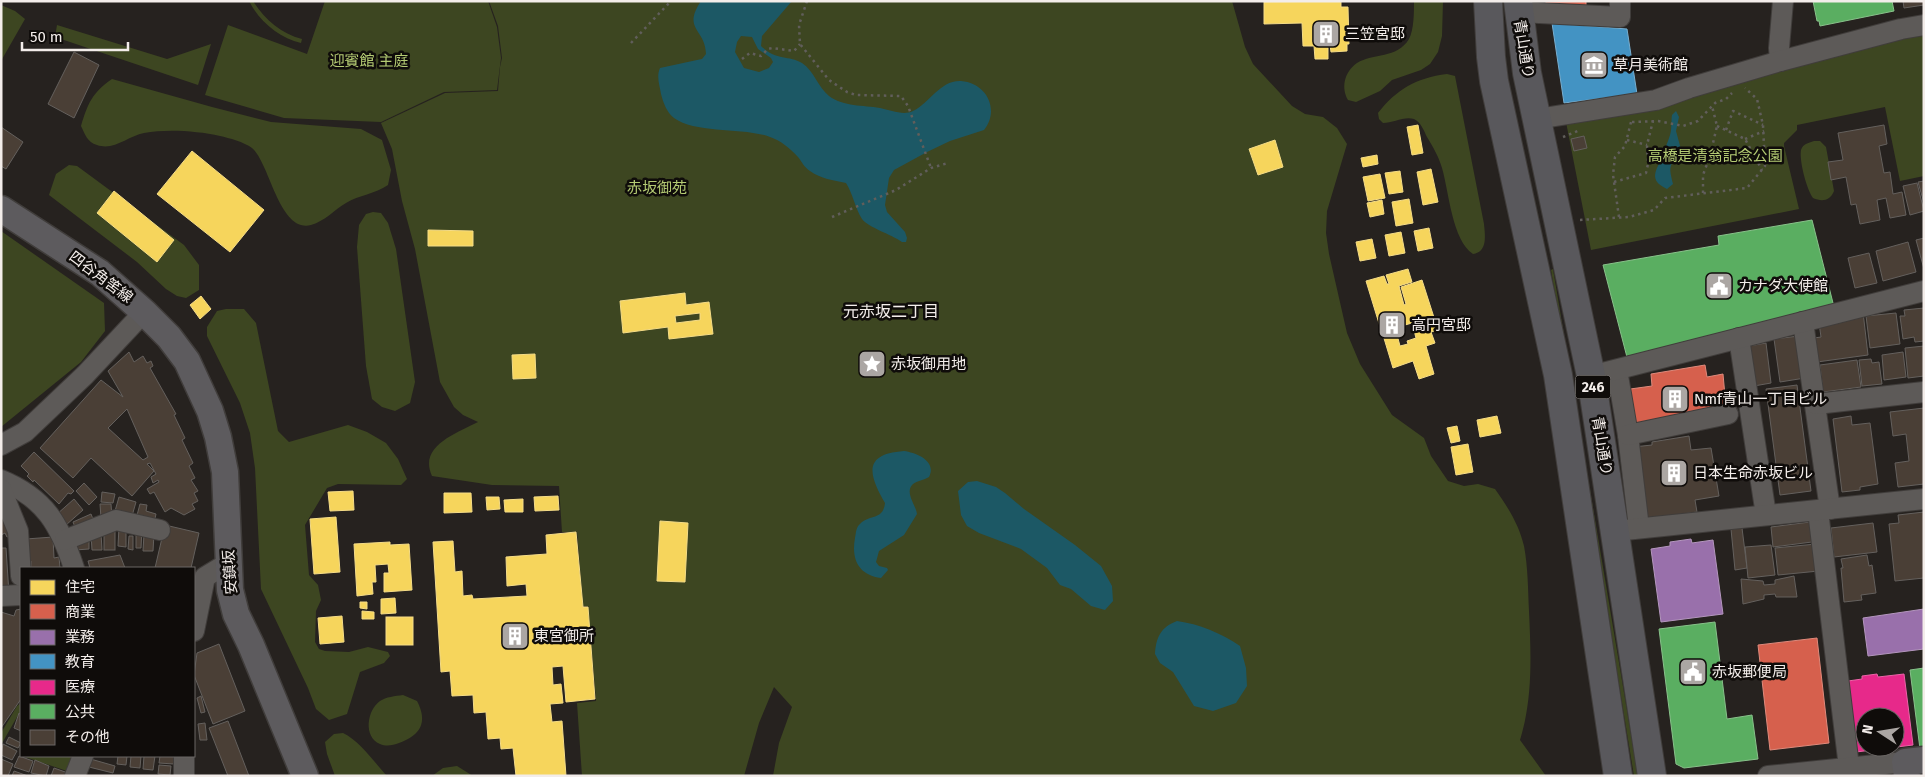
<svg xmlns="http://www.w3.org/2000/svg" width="1925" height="777" font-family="'Fira Sans','Noto Sans JP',sans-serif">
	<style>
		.green { fill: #3d4621 }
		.water { fill: #1c5865; fill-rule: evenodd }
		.homes { fill: #f6d55c; stroke: #f5dc87; fill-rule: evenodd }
		.shops { fill: #d6604d; stroke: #df8a7c }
		.offices { fill: #9970ab; stroke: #b496be }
		.schools { fill: #4393c3; stroke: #78aecf }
		.health { fill: #e7298a; stroke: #eb64a7; fill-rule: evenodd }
		.public { fill: #5aae61; stroke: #88c18a }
		.building { fill: #4a3f36; stroke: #64605d; fill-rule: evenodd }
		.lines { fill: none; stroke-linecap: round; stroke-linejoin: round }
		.minor-casing { stroke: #403d3b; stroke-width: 22 }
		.major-casing { stroke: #403d3b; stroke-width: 29 }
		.highway-casing { stroke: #403d3b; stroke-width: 30 }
		.path { stroke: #615e5b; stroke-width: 2.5; stroke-dasharray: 2.5 4; stroke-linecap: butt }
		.minor { stroke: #5d5a58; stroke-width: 20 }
		.major { stroke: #5d5b5e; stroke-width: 26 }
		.highway { stroke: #59585c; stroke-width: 28 }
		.labels { text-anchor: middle; stroke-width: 5; stroke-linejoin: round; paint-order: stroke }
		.shield { fill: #0f0c0a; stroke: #afaaa7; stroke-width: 1 }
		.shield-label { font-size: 14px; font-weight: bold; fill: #f3edea }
		.poi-label { font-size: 15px; fill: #f3edea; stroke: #0f0c0a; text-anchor: start }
		.street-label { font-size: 15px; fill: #f3edea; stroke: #0f0c0a }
		.park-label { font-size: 15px; fill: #b4cb73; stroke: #0f0c0a }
		.neighbourhood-label { font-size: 16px; fill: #f3edea; stroke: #0f0c0a }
	</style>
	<rect width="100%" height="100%" fill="#26221f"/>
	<g class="green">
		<path d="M249,1H253C264,19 281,34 302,39L301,43C279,38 259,21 249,1Z"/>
		<polygon points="325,1 488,1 497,27 501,58 497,90 444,92 381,122 284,118 205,95 228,25 307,54"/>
		<path d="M489,1H1232L1245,47L1253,64L1292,106L1305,114L1323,117L1337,128L1347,144L1327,211L1326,233L1329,254L1347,333L1360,364L1392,415L1424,438L1431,456L1448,481L1464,486L1478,484L1495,489C1508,507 1519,525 1524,546C1528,567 1528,590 1529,611C1531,655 1533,698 1520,740L1546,776H773L779,743L792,707L774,687L759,723L744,776H582L577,703L596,701L588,606H583L577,532H562L559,486L492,485L432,476C418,446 457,433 478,422L463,415L454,407L440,382L415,249L402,201L392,149L381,123L445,93L498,91L500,67L502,58L498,26Z"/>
		<path d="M1414,1H1443L1442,36L1438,52L1430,64L1421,70L1392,80L1380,91L1356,102L1348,100C1341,88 1344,72 1357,63C1373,53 1397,59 1409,39C1414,30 1414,12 1414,1Z"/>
		<polygon points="1,5 15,11 25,19 1,61"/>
		<polygon points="57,25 167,59 211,44 198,85 55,37"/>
		<polygon points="1924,31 1924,176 1900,181 1885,107 1797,125 1797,130 1784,143 1784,146 1799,209 1591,250 1566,122"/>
		<path d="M1447,74L1455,76L1484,224C1485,235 1488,252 1473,254C1452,240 1449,192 1442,168C1439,157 1433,147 1427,137C1424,131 1421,122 1414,119C1404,116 1393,123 1383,123L1379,119L1378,113C1397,89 1416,78 1447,74Z"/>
		<path d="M112,79L212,107L271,122L361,129L382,140L391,170L388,185C375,194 359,195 346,203C334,210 325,221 311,225C279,233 270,163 252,148C244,142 229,138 220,136C197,131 167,129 144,133C128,136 114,151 97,145C87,142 85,134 81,126C88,103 92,93 112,79Z"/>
		<path d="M1814,141H1820L1826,147L1834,191C1830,201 1822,202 1813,198C1807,190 1799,161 1801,150C1803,144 1808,143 1814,141Z"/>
		<polygon points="69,165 77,166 92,177 184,245 199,265 199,290 186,298 177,296 166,289 137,262 49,195 56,174"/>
		<polygon points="373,212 381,213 388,223 396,249 415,382 410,403 395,411 382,407 372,399 366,366 357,247 359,225 366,214"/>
		<polygon points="1,231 104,303 105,331 81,362 1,427"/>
		<polygon points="1553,269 1638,776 1634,776 1551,270"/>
		<polygon points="226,309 244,309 256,323 278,431 289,442 348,425 367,432 386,443 398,459 407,479 401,485 338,484 327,488 305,525 309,575 318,585 321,600 316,611 315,642 319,649 325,651 349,652 368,647 388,652 390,656 384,663 360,672 347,714 329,720 316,709 308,688 261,589 255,468 250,433 240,403 207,336 207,327 217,311"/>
		<path d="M403,695L417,701C428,722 421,735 399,743C393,745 387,747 380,744C363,737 367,710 380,701C386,697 395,696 403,695Z"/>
		<polygon points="21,703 21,710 1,745 1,733 17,706"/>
		<path d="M343,733C360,741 374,762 387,776H335L327,754L325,742L334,734Z"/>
		<polygon points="22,756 76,756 70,772"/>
		<polygon points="457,766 473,776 432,776 443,768"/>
	</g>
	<g class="water">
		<path d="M701,1H792L762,36L761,46C776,61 789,55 802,63C814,71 818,87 829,96C844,107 863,105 880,108C891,110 903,116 913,111C930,103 940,80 961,81C987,83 1000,110 984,130L950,141L927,152L894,170L889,178L885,205L887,212L905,232L907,238L906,242H902C891,234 869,228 862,219C855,208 853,194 846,183C833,180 821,179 810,171C804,167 802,162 798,157C791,149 780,140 770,137C743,127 696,134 674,118C667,113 663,102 661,94C660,86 656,77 660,68L697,60L702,59L706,54C705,28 682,30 701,1ZM741,36L752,37L758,49L771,58L773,62L769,68L759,72L744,68L735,52L737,42Z"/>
		<path d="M1676,111L1679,117L1676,131L1682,153C1668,165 1669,167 1673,184L1667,189C1648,180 1656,171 1662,157C1664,150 1668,142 1670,135C1672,129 1671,121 1672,115Z"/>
		<path d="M904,451C917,453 937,461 929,477C924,480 917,481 913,484C904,492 916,505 917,514L904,535L879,551L876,562L879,566L887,568L888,570L881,578C859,575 851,560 855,538C856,533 856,527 860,524C869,514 883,521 885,503C869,475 862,454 904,451Z"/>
		<polygon points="977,481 996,487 1005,493 1024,509 1075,545 1101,566 1112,586 1113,601 1105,610 1091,606 1071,589 1060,585 1047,568 1021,549 979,533 967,526 961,515 958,491 968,482"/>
		<path d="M1177,621C1199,624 1221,633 1240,646L1246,668L1247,686L1236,703L1213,711L1194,706L1173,672L1160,663L1155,654C1156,637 1161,627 1177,621Z"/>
	</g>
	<g class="homes">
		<polygon points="1341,1 1341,7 1348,7 1349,44 1347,44 1347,51 1331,52 1330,45 1328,45 1328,59 1315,59 1314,46 1303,46 1302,23 1264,24 1264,2"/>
		<polygon points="1418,125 1423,153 1412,155 1407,127"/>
		<polygon points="1275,140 1283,167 1258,175 1249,149"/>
		<polygon points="192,151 264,210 230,252 157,194"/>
		<polygon points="1377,155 1378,164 1363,167 1361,158"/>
		<polygon points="1431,169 1438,202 1423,205 1417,172"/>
		<polygon points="1400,171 1403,192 1389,194 1385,173"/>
		<polygon points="1380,174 1385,198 1368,201 1363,177"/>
		<polygon points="114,191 174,240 157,262 97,213"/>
		<polygon points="1409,199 1413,223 1396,226 1392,202"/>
		<polygon points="1382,200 1384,214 1370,217 1367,203"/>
		<polygon points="1429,228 1433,248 1418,251 1414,231"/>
		<polygon points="428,230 473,231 473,246 428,246"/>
		<polygon points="1401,232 1405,253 1389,256 1385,235"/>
		<polygon points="1372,239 1376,258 1360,261 1356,242"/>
		<polygon points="1408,269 1412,282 1399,286 1404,305 1406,304 1401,287 1422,280 1438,330 1431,332 1435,343 1426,346 1434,374 1419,379 1413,361 1393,368 1383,335 1396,331 1400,346 1408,344 1407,341 1416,338 1412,323 1391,329 1390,327 1381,330 1366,281 1384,276 1387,284 1389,284 1386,275"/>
		<path d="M685,293L686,305L709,302L713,334L669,339L668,327L623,333L620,301ZM700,313V320L676,323L675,316Z"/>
		<polygon points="201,296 211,309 200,319 190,305"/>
		<polygon points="535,354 536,378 513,379 512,355"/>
		<polygon points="1497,416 1501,433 1480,437 1477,420"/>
		<polygon points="1457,426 1460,441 1451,443 1447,428"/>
		<polygon points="1468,444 1473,472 1456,475 1451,447"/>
		<polygon points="353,491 354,510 330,511 328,492"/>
		<polygon points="444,493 471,493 472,512 444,513"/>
		<polygon points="558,496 559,510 535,511 534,497"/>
		<polygon points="486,497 499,497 500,509 487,510"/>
		<polygon points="523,499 523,512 505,512 504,500"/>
		<polygon points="336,517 340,572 314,574 310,519"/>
		<polygon points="660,521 688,523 685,582 657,581"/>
		<polygon points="576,532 583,607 588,607 595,699 566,702 563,666 552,667 553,685 561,684 563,703 550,704 552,722 562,721 566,776 516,776 513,748 501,749 500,738 488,739 486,712 474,713 473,695 452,696 450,671 441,672 433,542 453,541 455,572 462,571 463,596 472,595 473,599 527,596 526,584 507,586 506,557 547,554 546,535"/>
		<polygon points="390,542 390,545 409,544 412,590 384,592 384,573 389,573 388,564 375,565 376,582 372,582 373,594 357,596 354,544"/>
		<polygon points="395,598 396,613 381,614 381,599"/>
		<polygon points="360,602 367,602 367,609 360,608"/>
		<polygon points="362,611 374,612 374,619 362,619"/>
		<polygon points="342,616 344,642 320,644 318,618"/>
		<rect x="386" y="617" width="27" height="28"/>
	</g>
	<g class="shops">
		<polygon points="1546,1 1586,1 1586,8 1546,7"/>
		<polygon points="1705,365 1707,377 1723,374 1726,407 1633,425 1623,390 1652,386 1651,374"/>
		<polygon points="1817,638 1829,743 1770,750 1758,645"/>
	</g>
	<g class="offices">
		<polygon points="1691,539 1692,543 1713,540 1723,614 1661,622 1651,549 1670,546 1670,542"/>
		<polygon points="1924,609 1924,649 1868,656 1863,618"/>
	</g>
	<polygon class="schools" points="1552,23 1627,29 1637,94 1564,103"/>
	<path class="health" d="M1877,674L1878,677L1904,674L1913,745L1856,752L1848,681L1862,679V676ZM1865,717H1895V747H1865Z"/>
	<g class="public">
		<polygon points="1813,1 1892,1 1894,11 1820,26 1819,21 1817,21"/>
		<polygon points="1812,220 1834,307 1628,361 1603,265 1719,245 1718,236"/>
		<polygon points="1715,622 1727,719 1752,715 1758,759 1684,768 1676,764 1659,629"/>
		<polygon points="1924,668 1924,749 1920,749 1910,670"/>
	</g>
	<g class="building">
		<polygon points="1903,1 1924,1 1924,5 1904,8"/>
		<polygon points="74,52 99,65 74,118 48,104"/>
		<polygon points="1884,125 1887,144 1879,146 1884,173 1890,172 1893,194 1902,192 1906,215 1890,218 1886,198 1877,200 1880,220 1860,224 1856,204 1851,205 1846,177 1831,180 1828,162 1843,160 1838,133"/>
		<polygon points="1,127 23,142 6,169 1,166"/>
		<polygon points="1584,136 1587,148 1574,151 1571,139"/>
		<polygon points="1924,181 1924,203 1918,182"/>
		<polygon points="1917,183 1924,211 1910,215 1903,186"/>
		<polygon points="1924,238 1924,269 1916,240"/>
		<polygon points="1908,242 1916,272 1883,281 1876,251"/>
		<polygon points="1869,253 1877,283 1855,288 1848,258"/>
		<polygon points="1924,308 1924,341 1915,342 1914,337 1903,339 1900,316 1905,316 1904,310"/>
		<polygon points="1863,312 1868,355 1817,362 1814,338 1821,337 1819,323"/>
		<polygon points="1896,313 1900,344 1870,348 1866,316"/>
		<polygon points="1799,336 1805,378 1780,382 1774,339"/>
		<polygon points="1766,343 1771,383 1754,386 1749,346"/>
		<polygon points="1924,346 1924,376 1908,378 1905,348"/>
		<path d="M129,352L134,362L143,356L147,363L151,361L153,366L150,368L176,414L174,415L185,438L182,440L193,463L189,466L195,478L191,480L198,491L194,493L198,501L192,504L195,509L184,515L171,508L165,512L154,492L150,494L147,489L159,482L158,480L153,483L151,477L156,474L150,463L147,464L154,471L132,496L91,458L73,478L40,448L101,380L123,397L108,371ZM127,409L148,457L143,460L108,428Z"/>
		<polygon points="1903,352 1906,377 1884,380 1882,355"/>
		<polygon points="1871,359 1872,363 1879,362 1882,384 1862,386 1859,360"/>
		<polygon points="1857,360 1861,387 1823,392 1820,365"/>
		<polygon points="1797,385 1811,491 1780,495 1766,389"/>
		<polygon points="1924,408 1924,484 1898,487 1895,463 1909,461 1906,434 1893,436 1890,412"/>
		<polygon points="1851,416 1852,425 1870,423 1878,484 1860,487 1860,490 1842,492 1833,419"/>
		<polygon points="1689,436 1691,450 1711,448 1719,496 1695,500 1697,512 1639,520 1633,447 1652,445 1652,442"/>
		<polygon points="34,452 74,491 71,494 68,493 59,504 34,480 33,482 27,476 29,474 21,466"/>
		<polygon points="84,483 97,497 89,505 76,491"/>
		<polygon points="102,492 115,494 113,503 101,502"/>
		<polygon points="119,497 136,502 132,516 115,511"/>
		<polygon points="74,499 83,510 66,525 56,515"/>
		<polygon points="100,504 111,504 112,517 101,518"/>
		<polygon points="140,504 147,505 146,511 156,514 154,523 136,519"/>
		<polygon points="1,510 13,535 7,537 5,533 1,535"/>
		<polygon points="1924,512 1924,578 1895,581 1889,524 1899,523 1898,515"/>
		<polygon points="91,514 95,524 77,532 73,522"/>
		<polygon points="1810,522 1812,542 1773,547 1771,527"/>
		<polygon points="1873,523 1877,552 1834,557 1831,528"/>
		<polygon points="165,525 199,533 191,568 155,568"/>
		<polygon points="119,527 126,527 126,547 118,546"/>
		<rect x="104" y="528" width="11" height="22"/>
		<polygon points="136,528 142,528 141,548 136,548"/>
		<polygon points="1742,528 1747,568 1735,570 1731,529"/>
		<polygon points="101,533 102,550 92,550 91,534"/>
		<polygon points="144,534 154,534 153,551 143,551"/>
		<polygon points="129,536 133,536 133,550 128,549"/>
		<polygon points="53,537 54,558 59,557 60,568 31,568 31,561 28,561 26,539"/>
		<polygon points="75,539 89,539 89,549 75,550"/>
		<polygon points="1816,544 1819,571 1778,575 1775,548"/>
		<polygon points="1771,545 1775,575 1748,578 1745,547"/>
		<polygon points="1,548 6,548 9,594 1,594"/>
		<polygon points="120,555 125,568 90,568 88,561"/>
		<polygon points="1867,555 1869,566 1872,565 1876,593 1861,595 1862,600 1844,602 1841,568 1843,568 1841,559"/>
		<polygon points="1794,576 1797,597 1776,597 1775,594 1764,595 1764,599 1743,604 1741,579 1763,581 1764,585 1775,584 1775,580"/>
		<polygon points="21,609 21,699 1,728 1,612 14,616 16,610"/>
		<polygon points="219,644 245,711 213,724 194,675 197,653"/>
		<polygon points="201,696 205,712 201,713 197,698"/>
		<polygon points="19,713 21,714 21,731 14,728"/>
		<polygon points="228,721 249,776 228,776 209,728"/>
		<polygon points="205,723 207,740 200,740 198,724"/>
		<polygon points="9,737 21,743 18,748 6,743"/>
		<polygon points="3,744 17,751 12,760 1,755"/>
		<polygon points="19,756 33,761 29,772 14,767"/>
		<polygon points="118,756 127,756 126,765 117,764"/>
		<polygon points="131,756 141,756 140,768 130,767"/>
		<polygon points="144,756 155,756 153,770 143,769"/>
		<polygon points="160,756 175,756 174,764 159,763"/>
		<polygon points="87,758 115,766 113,773 85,766"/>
		<polygon points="1,759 13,764 8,776 1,776"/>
		<polygon points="35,760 49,766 46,776 31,773"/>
		<polygon points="159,765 171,766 170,775 158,774"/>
		<polygon points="54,768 68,773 67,776 51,776"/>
		<polygon points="14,771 28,776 12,776"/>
	</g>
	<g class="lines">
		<defs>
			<g id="minor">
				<polyline points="1519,12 1620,17 1620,1"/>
				<polyline points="1780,61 1779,48 1783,1"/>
				<polyline points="1537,119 1656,100 1689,88 1780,61 1901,29 1924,25"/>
				<polyline points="1803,322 1830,509"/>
				<polyline points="1739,338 1766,515"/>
				<polyline points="1617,370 1628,435 1639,528"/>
				<polyline points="1591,376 1924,291"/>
				<polyline points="1816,404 1924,392"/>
				<polyline points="1628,435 1728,414"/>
				<polyline points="1,445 25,432 85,375 144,312"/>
				<path d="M1,480C45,498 60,525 74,568"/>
				<polyline points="1,489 18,531 21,576"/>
				<polyline points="1818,511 1849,767"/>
				<polyline points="1615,531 1924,499"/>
				<polyline points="65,540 116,520 160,530"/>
				<polyline points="1,596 21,595"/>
				<polyline points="194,631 205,577 228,563"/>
				<polyline points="75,776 83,756"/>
				<polyline points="184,776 184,756"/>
				<polyline points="1768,776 1905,762"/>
			</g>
			<g id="major">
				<polyline points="1,209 100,273 144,312 169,337 187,361 210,411 218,437 225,472 230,590 236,614 251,645 305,776"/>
				<polyline points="1907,776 1905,762 1924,760"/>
			</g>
			<g id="highway">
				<polyline points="1488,1 1491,57 1494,81 1558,375 1618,776"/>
				<polyline points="1518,1 1527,73 1591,376 1652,776"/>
			</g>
		</defs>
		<use href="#minor" class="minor-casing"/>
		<use href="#major" class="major-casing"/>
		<use href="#highway" class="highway-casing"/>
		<g class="path">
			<polyline points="807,1 799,25 800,44 829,80 847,92 856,95 901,96 908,106 931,168"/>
			<polyline points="631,43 671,1"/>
			<polyline points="742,59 750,53 761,56 768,49 772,48 794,51 800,44"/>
			<polyline points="1632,122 1658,121 1683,126 1698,121 1715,103 1726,99 1732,93"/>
			<polyline points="1717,126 1745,139 1762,170"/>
			<polyline points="1726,130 1733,111 1763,125"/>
			<polyline points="1563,137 1580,130"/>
			<polyline points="1745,139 1764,131"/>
			<polyline points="1627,140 1647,145"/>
			<polyline points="1614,182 1646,173 1648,164 1647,145 1653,121"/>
			<polyline points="1703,193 1703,175 1710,156 1717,126 1712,106"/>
			<polyline points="832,217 896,190 931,168 948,163"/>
			<polyline points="1619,217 1613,175 1615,157 1625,146 1631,122"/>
			<polyline points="1580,220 1629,217 1654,210 1665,198 1747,188 1765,166 1763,125 1757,99 1745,88"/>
		</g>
		<use href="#minor" class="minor"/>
		<use href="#major" class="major"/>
		<use href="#highway" class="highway"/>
	</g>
	<defs>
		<symbol id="building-square" viewBox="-11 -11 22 22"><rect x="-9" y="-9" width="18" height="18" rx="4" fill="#aba6a3" stroke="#0f0c0a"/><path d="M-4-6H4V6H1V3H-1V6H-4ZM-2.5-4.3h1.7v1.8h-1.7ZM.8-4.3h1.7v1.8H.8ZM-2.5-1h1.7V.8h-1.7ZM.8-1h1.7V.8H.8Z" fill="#fff"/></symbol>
		<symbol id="museum-square" viewBox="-11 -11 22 22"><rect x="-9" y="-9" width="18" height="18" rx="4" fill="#aba6a3" stroke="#0f0c0a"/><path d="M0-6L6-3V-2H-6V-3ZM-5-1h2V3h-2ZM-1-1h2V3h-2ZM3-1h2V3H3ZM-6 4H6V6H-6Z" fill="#fff"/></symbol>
		<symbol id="civic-square" viewBox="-11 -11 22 22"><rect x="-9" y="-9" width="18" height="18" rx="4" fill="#aba6a3" stroke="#0f0c0a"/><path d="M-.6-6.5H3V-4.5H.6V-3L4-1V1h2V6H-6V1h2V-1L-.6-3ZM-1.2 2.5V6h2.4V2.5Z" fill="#fff"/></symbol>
		<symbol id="sight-square" viewBox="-11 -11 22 22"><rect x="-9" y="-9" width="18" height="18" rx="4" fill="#aba6a3" stroke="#0f0c0a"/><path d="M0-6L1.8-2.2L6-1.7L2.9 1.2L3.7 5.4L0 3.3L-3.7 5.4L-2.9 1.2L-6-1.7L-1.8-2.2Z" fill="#fff"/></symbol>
	</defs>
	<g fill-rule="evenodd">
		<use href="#building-square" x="1310" y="18" width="32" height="32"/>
		<use href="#museum-square" x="1578" y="49" width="32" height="32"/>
		<use href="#civic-square" x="1703" y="270" width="32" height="32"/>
		<use href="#building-square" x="1376" y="309" width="32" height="32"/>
		<use href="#sight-square" x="856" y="348" width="32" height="32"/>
		<use href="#building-square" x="1659" y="383" width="32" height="32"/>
		<use href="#building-square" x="1658" y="457" width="32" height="32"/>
		<use href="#building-square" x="499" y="620" width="32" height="32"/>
		<use href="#civic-square" x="1677" y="656" width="32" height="32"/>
	</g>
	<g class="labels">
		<rect class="shield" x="1575.5" y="375.5" width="35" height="23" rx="4"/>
		<g class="shield-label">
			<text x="1593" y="392">246</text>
		</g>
		<g class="poi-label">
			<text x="1345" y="39">三笠宮邸</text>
			<text x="1613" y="70">草月美術館</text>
			<text x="1738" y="291">カナダ大使館</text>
			<text x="1411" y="330">高円宮邸</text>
			<text x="891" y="369">赤坂御用地</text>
			<text x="1694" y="404">Nmf青山一丁目ビル</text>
			<text x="1693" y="478">日本生命赤坂ビル</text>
			<text x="534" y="641">東宮御所</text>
			<text x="1712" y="677">赤坂郵便局</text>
		</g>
		<g class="street-label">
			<text transform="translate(1524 49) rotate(81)" y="5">青山通り</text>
			<text transform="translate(101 277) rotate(37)" y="5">四谷角筈線</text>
			<text transform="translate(1602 446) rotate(81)" y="5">青山通り</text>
			<text transform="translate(230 572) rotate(-94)" y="5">安鎮坂</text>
		</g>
		<g class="park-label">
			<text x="369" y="66">迎賓館 主庭</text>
			<text x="1715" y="161">高橋是清翁記念公園</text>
			<text x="657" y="193">赤坂御苑</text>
		</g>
		<g class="neighbourhood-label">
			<text x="891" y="317">元赤坂二丁目</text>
		</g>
	</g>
	<rect width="1925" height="777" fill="none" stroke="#f3edea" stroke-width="5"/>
	<rect x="20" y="567" width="175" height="190" fill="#0f0c0a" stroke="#6a6664"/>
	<rect x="30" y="580" width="25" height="15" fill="#f6d55c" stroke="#6a6664"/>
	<text x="65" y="592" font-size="15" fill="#f3edea">住宅</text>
	<rect x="30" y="604" width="25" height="15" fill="#d6604d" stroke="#6a6664"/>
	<text x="65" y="617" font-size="15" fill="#f3edea">商業</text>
	<rect x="30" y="630" width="25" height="15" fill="#9970ab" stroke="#6a6664"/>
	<text x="65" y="642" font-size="15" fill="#f3edea">業務</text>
	<rect x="30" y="654" width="25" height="15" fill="#4393c3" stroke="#6a6664"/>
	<text x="65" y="667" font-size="15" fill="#f3edea">教育</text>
	<rect x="30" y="680" width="25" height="15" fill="#e7298a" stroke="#6a6664"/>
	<text x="65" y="692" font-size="15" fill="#f3edea">医療</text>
	<rect x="30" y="704" width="25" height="15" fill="#5aae61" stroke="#6a6664"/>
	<text x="65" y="717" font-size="15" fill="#f3edea">公共</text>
	<rect x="30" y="730" width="25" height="15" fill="#4a3f36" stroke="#6a6664"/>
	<text x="65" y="742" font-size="15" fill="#f3edea">その他</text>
	<g transform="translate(1880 732) rotate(282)"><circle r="24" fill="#0f0c0a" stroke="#6a6664"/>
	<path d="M0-4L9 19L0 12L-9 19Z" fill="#aba6a3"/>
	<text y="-8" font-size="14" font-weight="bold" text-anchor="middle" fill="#f3edea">N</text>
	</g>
	<path d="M22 42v8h106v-8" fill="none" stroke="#f3edea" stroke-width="2.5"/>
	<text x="30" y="42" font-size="15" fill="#f3edea" stroke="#0f0c0a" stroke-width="4" paint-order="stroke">50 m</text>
</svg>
